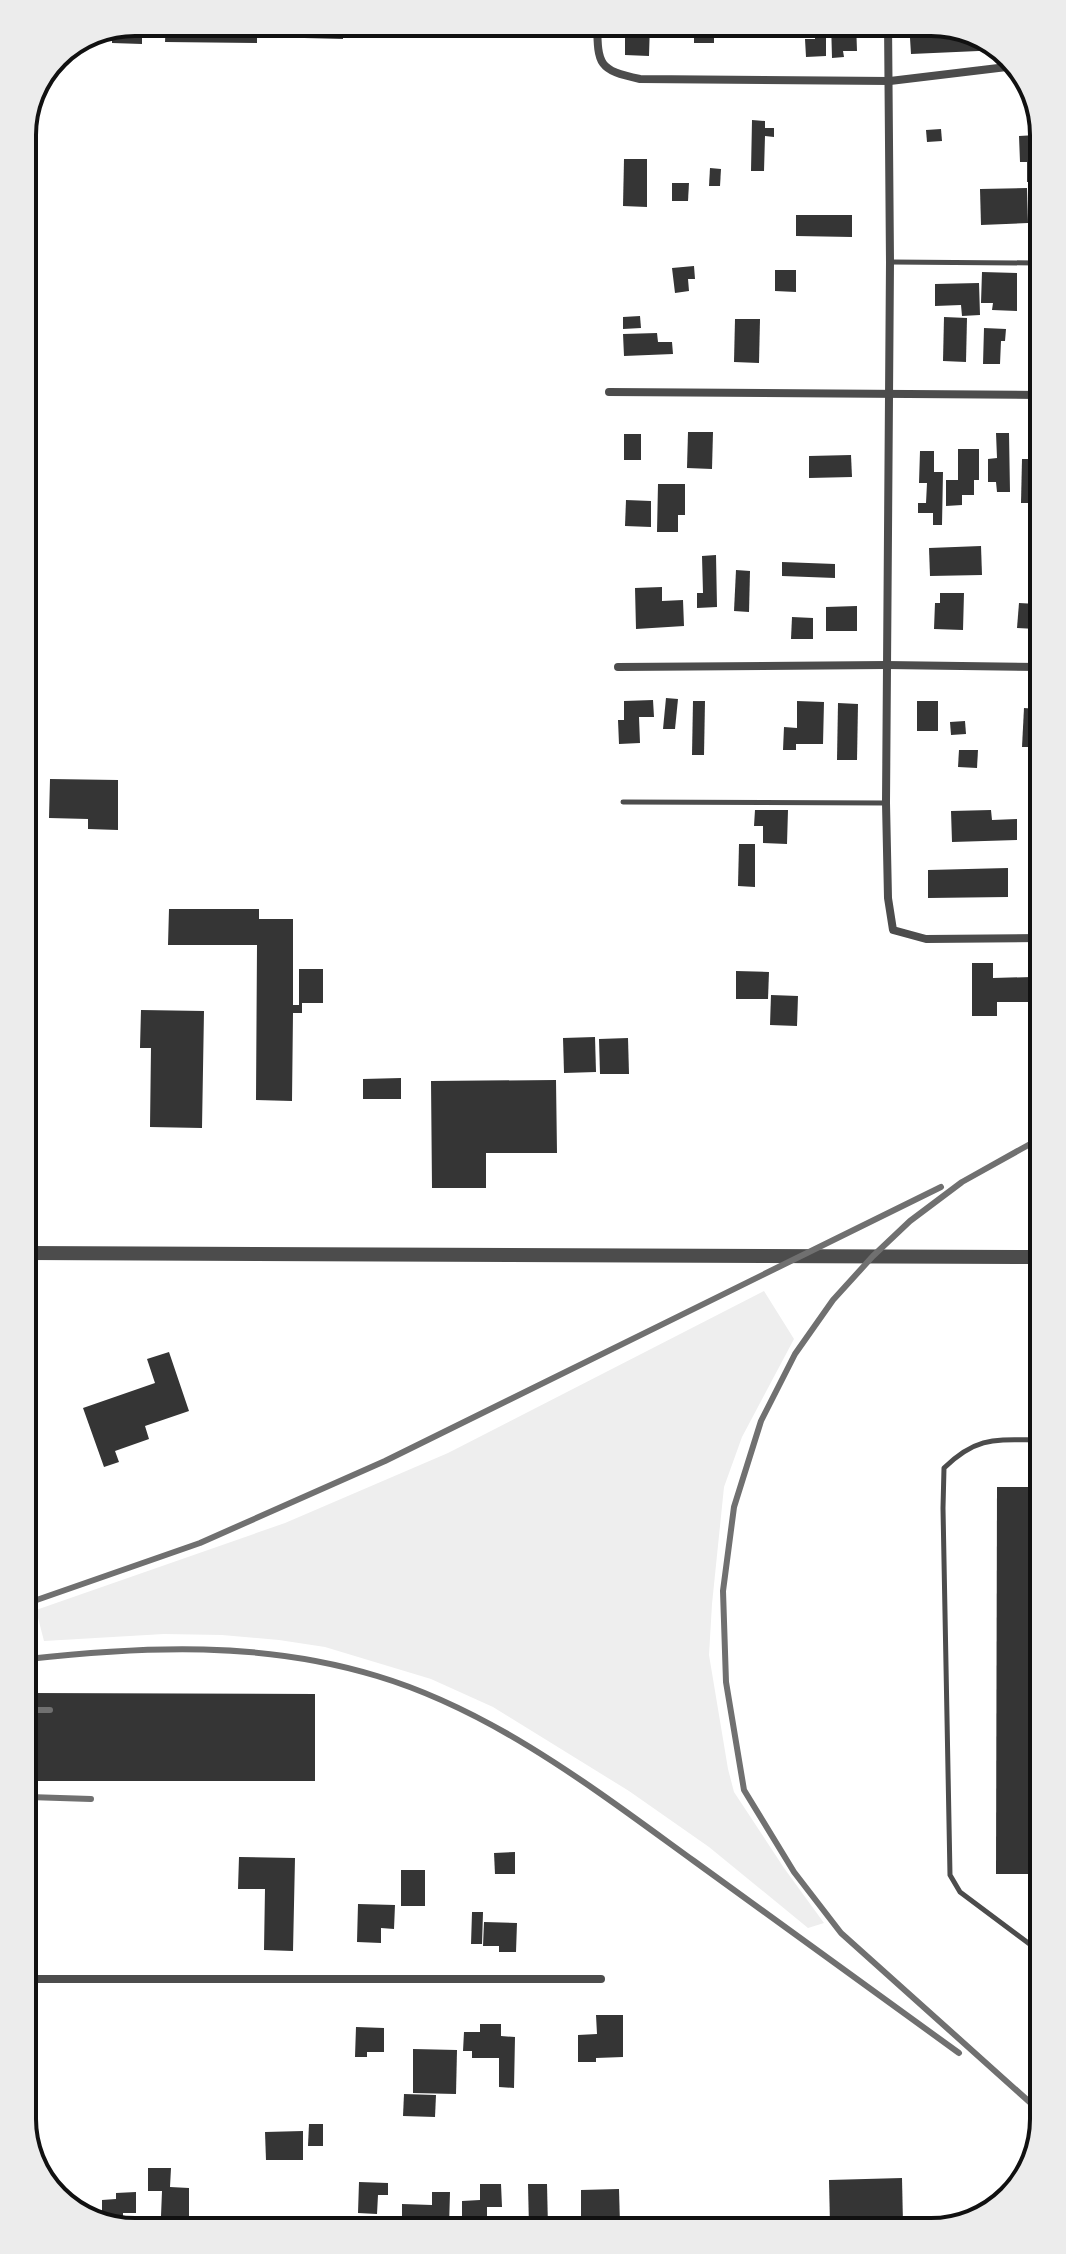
<svg xmlns="http://www.w3.org/2000/svg" width="1066" height="2254" font-family="'Varela Round',sans-serif">
	<style>
		.green { fill: #eee }
		.building { fill: #353535 }
		.lines { fill: none; stroke-linecap: round; stroke-linejoin: round }
		.service { stroke: #4c4c4c; stroke-width: 5 }
		.minor { stroke: #4c4c4c; stroke-width: 8 }
		.tertiary { stroke: #4c4c4c; stroke-width: 14 }
		.rail { stroke: #707070; stroke-width: 6 }
		.rim { fill: none; stroke: #111; stroke-width: 4 }
	</style>
	<rect width="100%" height="100%" fill="#fff"/>
	<polygon class="green" points="764,1291 794,1339 742,1437 724,1487 712,1604 709,1655 728,1769 734,1792 784,1868 824,1923 808,1928 709,1847 629,1791 493,1707 431,1679 325,1647 279,1640 222,1635 164,1634 44,1641 36,1610 285,1523 448,1453"/>
	<g class="building">
		<polygon points="135,22 142,22 142,44 112,43 112,31"/>
		<polygon points="166,22 257,22 257,43 165,42"/>
		<polygon points="304,22 343,23 343,39 304,38"/>
		<polygon points="625,22 650,22 649,56 625,55"/>
		<rect x="694" y="22" width="20" height="21"/>
		<polygon points="815,22 826,22 826,56 806,57 805,39 815,39"/>
		<polygon points="831,22 856,22 857,51 843,51 844,57 832,58"/>
		<polygon points="909,22 938,22 999,45 1001,50 911,54"/>
		<polygon points="752,120 765,121 765,128 774,128 774,137 765,136 764,171 751,171"/>
		<polygon points="941,129 942,141 927,142 926,130"/>
		<polygon points="1036,135 1036,182 1027,182 1027,162 1020,162 1019,136"/>
		<polygon points="624,159 647,159 647,207 623,206"/>
		<polygon points="710,168 721,169 720,186 709,186"/>
		<polygon points="672,183 689,183 688,201 672,201"/>
		<polygon points="1027,188 1028,223 981,225 980,189"/>
		<polygon points="796,215 852,215 852,237 796,236"/>
		<polygon points="694,266 695,279 688,279 689,291 675,293 672,268"/>
		<polygon points="775,270 796,270 796,292 775,291"/>
		<polygon points="982,272 1017,273 1017,311 992,310 993,303 981,303"/>
		<polygon points="979,283 980,315 962,316 961,305 935,306 935,284"/>
		<polygon points="640,316 641,328 623,329 623,317"/>
		<polygon points="944,317 967,318 966,362 943,361"/>
		<polygon points="735,319 760,319 759,363 734,362"/>
		<polygon points="984,328 1006,329 1005,341 1001,341 1000,364 983,364"/>
		<polygon points="657,333 658,342 672,342 673,354 624,356 623,334"/>
		<polygon points="688,432 713,432 712,469 687,468"/>
		<polygon points="996,433 1009,433 1010,492 997,492 996,482 988,482 988,459 997,458"/>
		<rect x="624" y="434" width="17" height="26"/>
		<polygon points="958,449 979,449 979,480 974,480 974,495 962,495 962,505 946,506 946,480 958,480"/>
		<polygon points="920,451 934,451 934,472 943,472 942,525 933,525 933,513 918,513 918,503 926,503 927,483 919,483"/>
		<polygon points="851,455 852,477 809,478 809,456"/>
		<polygon points="1022,459 1033,459 1031,503 1021,503"/>
		<polygon points="658,484 685,484 685,515 678,515 678,532 657,532"/>
		<polygon points="626,500 651,501 651,527 625,526"/>
		<polygon points="981,546 982,575 930,576 929,548"/>
		<polygon points="716,555 717,607 697,608 697,593 703,593 702,556"/>
		<polygon points="782,562 835,564 835,578 782,576"/>
		<polygon points="736,570 750,571 749,612 734,611"/>
		<polygon points="662,587 662,601 683,600 684,626 636,629 635,588"/>
		<polygon points="940,593 964,593 963,630 934,629 935,603 940,603"/>
		<polygon points="1019,603 1037,604 1036,629 1017,628"/>
		<polygon points="857,606 857,631 826,631 826,607"/>
		<polygon points="792,617 813,618 813,639 791,639"/>
		<polygon points="666,698 678,699 675,729 663,729"/>
		<polygon points="653,700 654,717 639,717 640,743 619,744 618,720 624,720 624,701"/>
		<polygon points="693,701 705,701 704,755 692,755"/>
		<polygon points="797,701 824,702 823,744 796,744 796,750 783,750 784,727 797,728"/>
		<rect x="917" y="701" width="21" height="30"/>
		<polygon points="838,703 858,704 857,760 837,760"/>
		<polygon points="1024,708 1038,709 1038,747 1022,747"/>
		<polygon points="965,721 966,734 951,735 950,722"/>
		<polygon points="959,750 978,750 977,768 958,767"/>
		<polygon points="50,779 118,780 118,830 88,829 88,819 49,818"/>
		<polygon points="755,810 788,810 787,844 763,843 763,826 754,826"/>
		<polygon points="991,810 992,820 1017,819 1017,840 952,842 951,811"/>
		<polygon points="739,844 755,844 755,887 738,886"/>
		<polygon points="1008,868 1008,897 928,898 928,870"/>
		<polygon points="169,909 259,909 259,919 293,919 293,1005 299,1005 299,969 323,969 323,1003 302,1003 302,1013 293,1013 292,1101 256,1100 257,945 168,945"/>
		<polygon points="972,963 993,963 993,978 1032,977 1033,1002 997,1002 997,1016 972,1016"/>
		<polygon points="736,971 769,972 768,999 736,999"/>
		<polygon points="771,995 798,996 797,1026 770,1025"/>
		<polygon points="141,1010 204,1011 202,1128 150,1127 151,1048 140,1048"/>
		<polygon points="595,1037 596,1072 564,1073 563,1038"/>
		<polygon points="628,1038 629,1074 600,1074 599,1039"/>
		<polygon points="401,1078 401,1099 363,1099 363,1079"/>
		<polygon points="556,1080 557,1153 486,1153 486,1188 432,1188 431,1081"/>
		<polygon points="169,1352 189,1411 145,1426 149,1439 115,1451 119,1462 104,1467 83,1408 155,1383 147,1359"/>
		<polygon points="997,1487 1041,1487 1043,1874 996,1874"/>
		<polygon points="29,1693 315,1694 315,1781 29,1781"/>
		<polygon points="515,1852 515,1874 495,1874 494,1853"/>
		<polygon points="239,1857 295,1858 293,1951 264,1950 265,1889 238,1889"/>
		<rect x="401" y="1870" width="24" height="36"/>
		<polygon points="358,1904 395,1905 394,1929 381,1928 381,1943 357,1942"/>
		<polygon points="472,1912 483,1912 482,1944 471,1944"/>
		<polygon points="484,1922 517,1923 516,1952 499,1952 499,1946 483,1946"/>
		<polygon points="596,2015 623,2015 623,2057 596,2058 596,2062 578,2062 578,2035 597,2034"/>
		<polygon points="480,2024 501,2024 501,2036 515,2037 514,2088 499,2087 499,2058 472,2058 472,2051 463,2051 464,2032 480,2032"/>
		<polygon points="356,2027 384,2028 384,2052 367,2052 367,2057 355,2057"/>
		<polygon points="413,2049 457,2050 456,2094 413,2093"/>
		<polygon points="404,2094 436,2095 435,2117 403,2116"/>
		<polygon points="309,2124 323,2124 323,2146 308,2146"/>
		<polygon points="303,2131 303,2160 266,2160 265,2132"/>
		<polygon points="148,2168 171,2168 170,2187 189,2188 189,2217 161,2216 162,2191 148,2191"/>
		<polygon points="902,2178 903,2224 830,2225 829,2180"/>
		<polygon points="359,2182 388,2183 388,2195 378,2195 377,2214 358,2213"/>
		<polygon points="480,2184 501,2184 502,2207 487,2207 487,2227 462,2227 462,2201 480,2200"/>
		<polygon points="528,2184 547,2184 548,2228 529,2228"/>
		<polygon points="619,2189 620,2225 581,2226 581,2190"/>
		<polygon points="136,2192 136,2213 123,2213 123,2226 102,2222 102,2200 116,2199 116,2193"/>
		<polygon points="432,2192 450,2192 449,2227 402,2227 402,2204 432,2205"/>
	</g>
	<g class="lines">
		<g class="service">
			<polyline points="891,262 1036,263"/>
			<polyline points="623,802 886,803"/>
			<path d="M1041,1440C997,1440 978,1435 944,1468L943,1508L950,1875L960,1892L1043,1954"/>
		</g>
		<g class="minor">
			<path d="M597,22C598,64 597,70 640,79L890,81L1015,66"/>
			<polyline points="888,22 890,262 886,803 888,898 893,930 926,939 1039,938"/>
			<polyline points="609,392 1037,395"/>
			<polyline points="618,667 886,665 1038,667"/>
			<polyline points="30,1979 601,1979"/>
		</g>
		<polyline class="tertiary" points="27,1253 1040,1257"/>
		<g class="rail">
			<polyline points="1032,1143 962,1182 910,1221 873,1256 833,1300 795,1354 761,1421 734,1507 723,1591 726,1682 744,1790 794,1872 841,1933 1034,2106"/>
			<polyline points="28,1603 200,1543 385,1461 941,1187"/>
			<path d="M28,1659C145,1646 263,1641 377,1676C494,1711 596,1790 694,1861C783,1925 871,1989 959,2053"/>
			<polyline points="29,1710 50,1710"/>
			<polyline points="29,1797 91,1799"/>
		</g>
	</g>
	<path d="M0 0H1066V2254H0ZM135 36H931A99 99 0 0 1 1030 135V2119A99 99 0 0 1 931 2218H135A99 99 0 0 1 36 2119V135A99 99 0 0 1 135 36Z" fill="#ececec" fill-rule="evenodd"/>
	<path class="rim" d="M135 36H931A99 99 0 0 1 1030 135V2119A99 99 0 0 1 931 2218H135A99 99 0 0 1 36 2119V135A99 99 0 0 1 135 36Z"/>
</svg>
